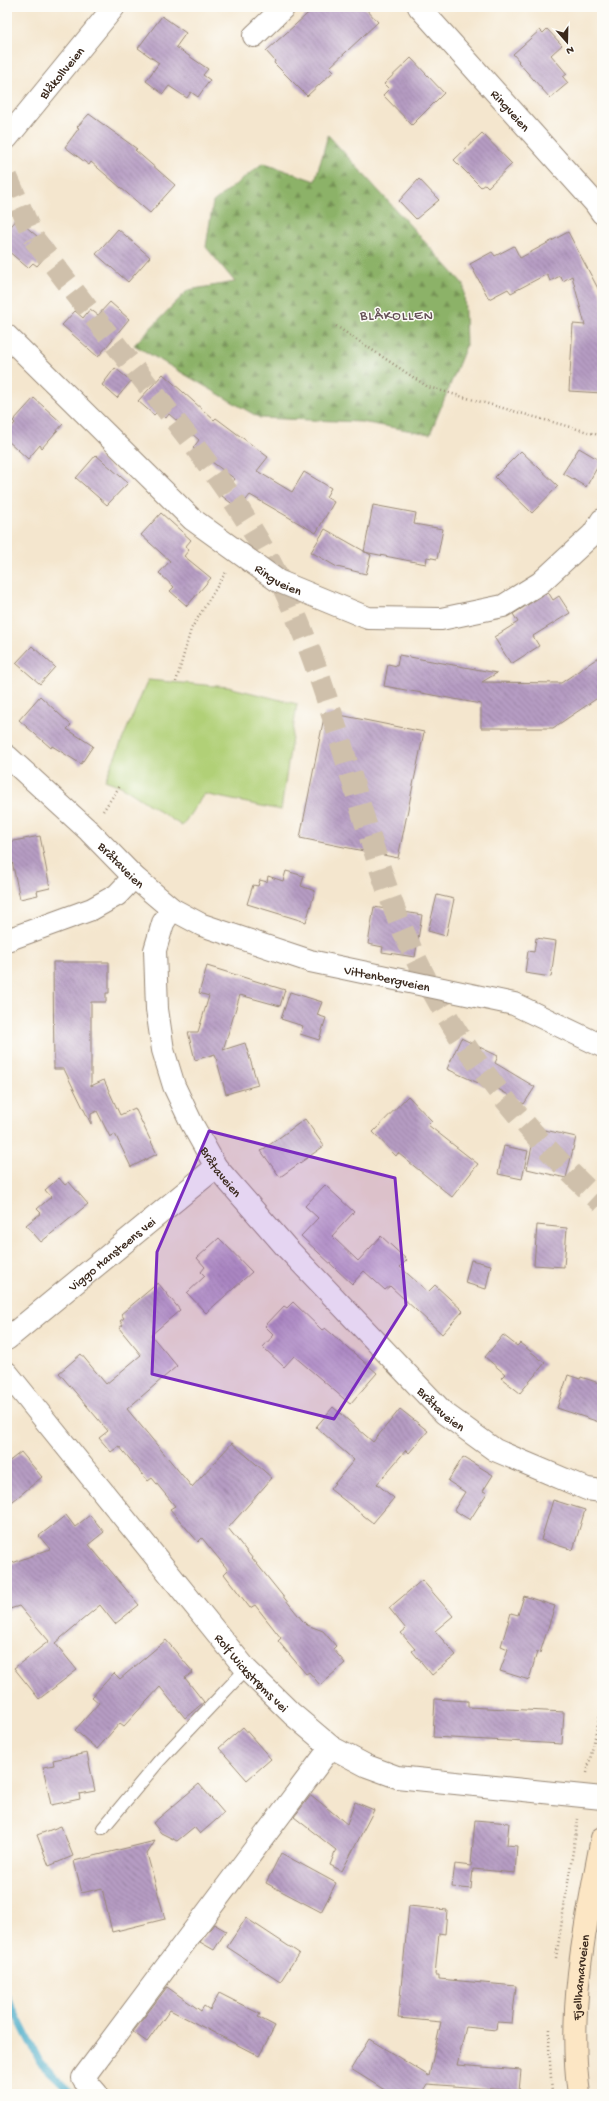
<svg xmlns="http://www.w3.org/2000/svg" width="609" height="2101" font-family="'Gochi Hand',sans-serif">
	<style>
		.forest { fill: url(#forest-firs); stroke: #646e43 }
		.park { fill: #b1d077; stroke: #767d4a }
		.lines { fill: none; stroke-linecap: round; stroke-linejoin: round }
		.stream { stroke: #49abc8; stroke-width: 7 }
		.building { fill: url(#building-back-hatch) }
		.primary-tunnel { stroke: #cfc0ab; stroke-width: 22; stroke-dasharray: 22 11; stroke-linecap: butt }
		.motorway-tunnel { stroke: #cfc0ab; stroke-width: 22; stroke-dasharray: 22 11; stroke-linecap: butt }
		.service-casing { stroke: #988876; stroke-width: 14 }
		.minor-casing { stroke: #988876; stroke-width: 24 }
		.secondary-casing { stroke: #988876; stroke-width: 24 }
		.path { stroke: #988876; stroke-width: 2.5; stroke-dasharray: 1 3; stroke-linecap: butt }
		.service { stroke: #fff; stroke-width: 12 }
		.minor { stroke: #fff; stroke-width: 22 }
		.secondary { stroke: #fce6c4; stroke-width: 22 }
		.marked { fill: #7b2cbf; fill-opacity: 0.2; stroke: #7b2cbf; stroke-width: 3; stroke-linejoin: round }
		.labels { text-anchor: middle; stroke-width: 3; stroke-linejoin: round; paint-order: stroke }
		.street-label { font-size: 13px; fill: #3b2a1e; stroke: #fdfcf7 }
		.neighbourhood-label { font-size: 14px; letter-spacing: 1px; fill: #665258; stroke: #fdfcf7 }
	</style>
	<defs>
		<pattern id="forest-firs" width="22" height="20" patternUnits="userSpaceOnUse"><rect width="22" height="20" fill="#8cb268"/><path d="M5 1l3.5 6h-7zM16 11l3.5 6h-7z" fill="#749155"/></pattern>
		<pattern id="building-back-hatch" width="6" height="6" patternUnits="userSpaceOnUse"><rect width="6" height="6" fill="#b69cc3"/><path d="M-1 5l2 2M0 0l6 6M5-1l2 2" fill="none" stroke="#957f9e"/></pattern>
	</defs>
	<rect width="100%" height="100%" fill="#fdfcf7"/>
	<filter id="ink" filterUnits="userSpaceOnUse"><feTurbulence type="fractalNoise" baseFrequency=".025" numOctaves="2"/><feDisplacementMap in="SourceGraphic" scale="8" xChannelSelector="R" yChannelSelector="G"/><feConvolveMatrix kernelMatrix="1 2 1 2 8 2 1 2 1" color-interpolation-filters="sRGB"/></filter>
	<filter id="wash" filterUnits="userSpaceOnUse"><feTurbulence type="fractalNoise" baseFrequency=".012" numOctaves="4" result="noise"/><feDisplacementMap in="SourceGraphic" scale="16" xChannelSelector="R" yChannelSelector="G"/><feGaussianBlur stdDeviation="0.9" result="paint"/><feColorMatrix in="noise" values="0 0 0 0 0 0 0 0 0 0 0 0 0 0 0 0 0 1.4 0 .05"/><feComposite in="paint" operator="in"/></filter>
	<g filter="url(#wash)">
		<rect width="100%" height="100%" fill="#f4e6ce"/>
		<polygon class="forest" points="328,135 464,285 466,346 430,434 361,422 260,418 134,345 188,290 235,282 206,247 213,202 263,163 315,181"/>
		<polygon class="park" points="148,680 228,687 297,704 281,810 204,794 182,826 121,786 105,780"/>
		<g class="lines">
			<polyline class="stream" points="7,1997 40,2062 73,2094"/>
		</g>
		<g id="blocks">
			<g class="building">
				<polygon points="315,7 364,7 378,22 330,67 334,71 307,96 274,63 275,61 266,51"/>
				<polygon points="162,16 186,33 176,47 208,69 203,75 210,80 198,97 191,92 187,98 169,86 163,94 146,81 159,63 138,48"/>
				<polygon points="547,29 562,45 551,55 567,74 563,77 568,83 550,98 518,62 519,61 513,54 540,30 543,33"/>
				<polygon points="411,58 444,93 412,125 383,95 389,89 384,84"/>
				<polygon points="89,114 137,149 135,150 175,185 150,213 91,162 89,165 65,147 79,128 77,127"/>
				<polygon points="482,133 512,164 488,187 485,184 481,187 454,160"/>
				<polygon points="419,179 439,200 416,219 399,201"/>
				<polygon points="17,219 52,249 37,266 33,263 28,268 7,250 7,231"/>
				<polygon points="118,229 150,257 128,282 96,254"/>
				<polygon points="568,232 602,296 602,393 569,391 573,324 585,325 572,276 563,281 560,276 550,281 547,274 511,293 508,289 489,299 470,264 492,252 495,256 514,246 520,258"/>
				<polygon points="110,302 129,319 98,357 62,325 75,311 83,318 90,309 98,315"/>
				<polygon points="115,368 131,381 117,398 102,385"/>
				<polygon points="163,374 214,420 216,418 268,457 257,471 292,492 304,472 331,488 326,497 334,502 316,533 250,495 239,509 222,496 235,479 193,448 199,440 169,414 166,418 158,411 154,415 138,401"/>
				<polygon points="34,398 63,424 42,448 40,445 28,459 7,440 7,432 15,423 13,421"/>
				<polygon points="579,448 601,461 586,487 563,473"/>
				<polygon points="521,451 558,486 532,513 495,477"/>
				<polygon points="96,455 128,483 107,505 76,478"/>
				<polygon points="373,505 416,513 414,524 443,529 437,559 427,557 426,564 364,552"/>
				<polygon points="161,513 191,540 185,547 189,550 184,556 211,578 187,606 170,591 174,587 159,573 170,561 141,535"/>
				<polygon points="325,529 371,555 366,574 337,567 311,552"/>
				<polygon points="548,592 553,600 559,596 570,613 533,636 539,646 511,664 494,637 518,622 513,614"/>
				<polygon points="32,646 55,667 40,684 16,663"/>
				<polygon points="399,655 497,673 482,682 561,683 602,655 602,695 553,728 481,728 481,704 384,686 388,664 397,666"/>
				<polygon points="40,696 71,725 67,729 93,746 81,764 52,746 51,748 19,720"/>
				<polygon points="325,712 424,732 398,858 300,838"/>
				<polygon points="40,836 50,888 37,891 38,895 20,899 8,842"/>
				<polygon points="286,871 304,876 301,886 315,891 306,922 247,904 253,885 258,886 260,880 267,882 268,876 283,881"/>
				<polygon points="437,895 454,899 446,936 428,931"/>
				<polygon points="374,907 422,915 415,957 382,952 383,947 368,944"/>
				<polygon points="536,938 556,941 551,977 525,973 528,951 534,952"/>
				<polygon points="53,962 109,962 109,993 106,993 106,1002 91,1002 91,1086 104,1080 120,1115 135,1108 157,1154 131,1167 115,1134 110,1137 97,1111 91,1114 91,1124 64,1069 54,1069"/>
				<polygon points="207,966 285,990 280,1006 240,995 223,1050 245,1043 258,1085 226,1094 215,1054 195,1060 188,1032 198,1032 209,996 199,993"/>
				<polygon points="290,992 322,1002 317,1015 326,1018 319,1040 300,1034 303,1026 281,1019"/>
				<polygon points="461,1038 498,1056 495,1063 535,1087 524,1104 486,1082 485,1086 447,1069"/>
				<polygon points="408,1096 432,1121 428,1125 478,1164 452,1197 398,1153 396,1156 373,1132"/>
				<polygon points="305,1119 324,1146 280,1177 261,1151"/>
				<polygon points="536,1128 576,1137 566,1178 527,1169"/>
				<polygon points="504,1146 528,1151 522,1179 498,1174"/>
				<polygon points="59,1178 65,1185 69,1182 88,1204 41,1242 26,1225 41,1213 37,1209 51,1197 45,1190"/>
				<polygon points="325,1185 354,1212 332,1236 358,1261 381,1236 407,1260 400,1267 428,1292 435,1285 463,1311 442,1334 390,1286 385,1290 364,1271 352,1284 301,1236 318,1218 305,1206"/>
				<polygon points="537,1225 567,1228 564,1267 534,1265"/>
				<polygon points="219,1238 252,1272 206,1313 187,1293 205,1276 201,1272 205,1267 197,1258"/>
				<polygon points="471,1260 491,1265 486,1289 465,1283"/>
				<polygon points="158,1283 180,1310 151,1335 177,1366 127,1409 192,1487 232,1443 272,1478 228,1528 302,1620 307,1625 323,1631 336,1646 333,1649 345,1663 320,1685 309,1672 306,1674 278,1641 281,1638 255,1605 250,1608 224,1574 228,1570 202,1538 198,1542 170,1509 175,1506 152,1478 148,1481 119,1446 111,1452 99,1438 108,1431 59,1373 81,1354 106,1384 141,1355 119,1328 123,1325 120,1321 124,1318 121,1314"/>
				<polygon points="293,1302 322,1330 325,1328 377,1373 350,1404 294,1356 284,1367 263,1347 274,1335 265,1326 284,1306 287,1308"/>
				<polygon points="503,1335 517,1346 520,1343 545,1363 520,1393 501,1378 505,1374 485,1357"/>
				<polygon points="568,1375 580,1379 581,1377 602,1384 602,1423 557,1408"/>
				<polygon points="333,1407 373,1442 400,1409 428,1431 409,1453 406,1450 377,1484 394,1498 373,1523 330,1489 354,1460 316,1427"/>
				<polygon points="21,1452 42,1477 7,1506 7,1463"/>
				<polygon points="463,1457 493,1475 483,1491 487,1493 470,1520 454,1510 465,1492 448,1481"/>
				<polygon points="553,1500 585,1510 573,1550 541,1540"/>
				<polygon points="66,1515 75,1527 90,1515 104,1532 89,1544 90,1546 139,1605 115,1624 100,1605 55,1643 77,1670 39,1699 14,1668 49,1641 19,1606 7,1610 7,1565 50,1549 39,1536"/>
				<polygon points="422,1580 453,1616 435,1631 456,1655 432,1675 412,1651 415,1649 401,1633 406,1629 389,1608"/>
				<polygon points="524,1596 555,1606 540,1653 537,1652 529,1680 500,1671 508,1649 501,1646 511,1613 518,1615"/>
				<polygon points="166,1640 193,1672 185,1678 204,1702 185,1718 160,1687 124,1726 120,1723 97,1749 75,1730 99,1703 92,1697 114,1673 120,1679"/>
				<polygon points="435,1699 468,1701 468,1707 564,1712 562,1744 433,1737"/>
				<polygon points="243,1727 271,1759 247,1780 219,1748"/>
				<polygon points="87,1753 95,1791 79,1794 80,1799 51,1805 43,1767 54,1765 53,1760"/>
				<polygon points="199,1784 224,1813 200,1834 194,1827 177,1841 161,1833 153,1823"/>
				<polygon points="311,1795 347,1824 355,1802 374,1810 342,1871 330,1865 336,1850 294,1817"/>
				<polygon points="475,1820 509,1823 507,1845 517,1846 515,1873 473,1869 471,1889 452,1887 455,1864 471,1866"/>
				<polygon points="61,1826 73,1856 49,1866 37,1835"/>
				<polygon points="155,1841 147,1854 165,1919 112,1932 102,1888 82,1893 74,1861"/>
				<polygon points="281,1853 336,1883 321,1912 266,1883"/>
				<polygon points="409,1906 447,1910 445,1934 439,1933 435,1975 439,1975 439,1979 516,1986 512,2023 497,2022 496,2030 466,2027 457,2065 521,2070 519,2091 427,2084 421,2094 391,2094 351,2069 369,2039 429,2076 441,2022 398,2018"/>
				<polygon points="246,1918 299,1953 280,1982 227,1947"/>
				<polygon points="214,1924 226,1931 214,1950 200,1942"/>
				<polygon points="167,1987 201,2011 204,2006 210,2010 219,1993 260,2014 258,2017 275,2026 259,2056 170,2010 147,2042 133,2032"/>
			</g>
		</g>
	</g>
	<g filter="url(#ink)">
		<use href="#blocks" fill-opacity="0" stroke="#988876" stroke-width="1"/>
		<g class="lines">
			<path class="primary-tunnel" d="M34,239C76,294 118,348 160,401C203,457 246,512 277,575C330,681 353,798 394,908C438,1023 512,1120 602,1203"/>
			<polyline class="motorway-tunnel" points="7,177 34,239"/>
			<defs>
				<polyline id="service" points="103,1828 159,1761 246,1669"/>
				<g id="minor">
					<path id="s1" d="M419,7L595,203L602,213"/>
					<polyline points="254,36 284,7"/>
					<path id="s2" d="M7,138L114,7"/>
					<path id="s3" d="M7,336L192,519L278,581L368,618L441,619L503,606L540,583L593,534L602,520"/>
					<path id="s4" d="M7,756L89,831L134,877L172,909L202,925L310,961L514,1004L602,1046"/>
					<path id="s5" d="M172,909L163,923L155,950L157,1009L163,1050L174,1086L192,1124L216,1167L285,1246L444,1413L495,1450L587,1489L602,1491"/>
					<polyline points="7,940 92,909 117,895 134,877"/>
					<path id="s6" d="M7,1339L216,1167"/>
					<path id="s7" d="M7,1373L246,1669L292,1714L331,1747L367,1766L397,1777L602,1798"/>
					<polyline points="97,2094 83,2078 331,1747"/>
				</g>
				<g id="secondary">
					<path id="s8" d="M579,2094C567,2008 586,1921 602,1838"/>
				</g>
			</defs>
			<use href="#service" class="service-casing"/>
			<use href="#minor" class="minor-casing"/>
			<use href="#secondary" class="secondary-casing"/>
			<g class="path">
				<polyline points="336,326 428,387 602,436"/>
				<polyline points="176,682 191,629 226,572"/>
				<polyline points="103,811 120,786"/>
				<polyline points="587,1773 602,1706"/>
				<polyline points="556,1958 578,1819"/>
				<polyline points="550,2029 549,2046 552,2094"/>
			</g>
			<use href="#service" class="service"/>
			<use href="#minor" class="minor"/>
			<use href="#secondary" class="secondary"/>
		</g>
	</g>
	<path class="marked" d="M209,1131L395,1178L406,1305L334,1419L152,1374L157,1252Z"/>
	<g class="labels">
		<g class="street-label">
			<text dy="5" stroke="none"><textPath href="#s2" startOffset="85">Blåkollveien</textPath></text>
			<text dy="5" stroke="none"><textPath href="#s1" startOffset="138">Ringveien</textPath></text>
			<text dy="5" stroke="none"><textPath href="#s3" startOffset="366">Ringveien</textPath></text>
			<text dy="5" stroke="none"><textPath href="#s4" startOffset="158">Bråtaveien</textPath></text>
			<text dy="5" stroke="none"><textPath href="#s4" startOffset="452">Vittenbergveien</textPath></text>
			<text dy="5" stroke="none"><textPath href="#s5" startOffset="281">Bråtaveien</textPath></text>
			<text dy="5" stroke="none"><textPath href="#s6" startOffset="135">Viggo Hansteens vei</textPath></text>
			<text dy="5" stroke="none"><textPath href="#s5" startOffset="605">Bråtaveien</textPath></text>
			<text dy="5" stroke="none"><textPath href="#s7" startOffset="387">Rolf Wickstrøms vei</textPath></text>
			<text dy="5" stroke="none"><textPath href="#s8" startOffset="117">Fjellhamarveien</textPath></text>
		</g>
		<g class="neighbourhood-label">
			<text x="397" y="319">BLÅKOLLEN</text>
		</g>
	</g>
	<rect width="609" height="2101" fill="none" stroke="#fdfcf7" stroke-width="24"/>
	<g transform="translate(567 42) rotate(160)" stroke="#fdfcf7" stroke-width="3" paint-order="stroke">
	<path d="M0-3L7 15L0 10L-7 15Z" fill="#3b2a1e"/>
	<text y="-6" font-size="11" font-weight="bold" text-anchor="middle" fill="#3b2a1e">N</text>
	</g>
</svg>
